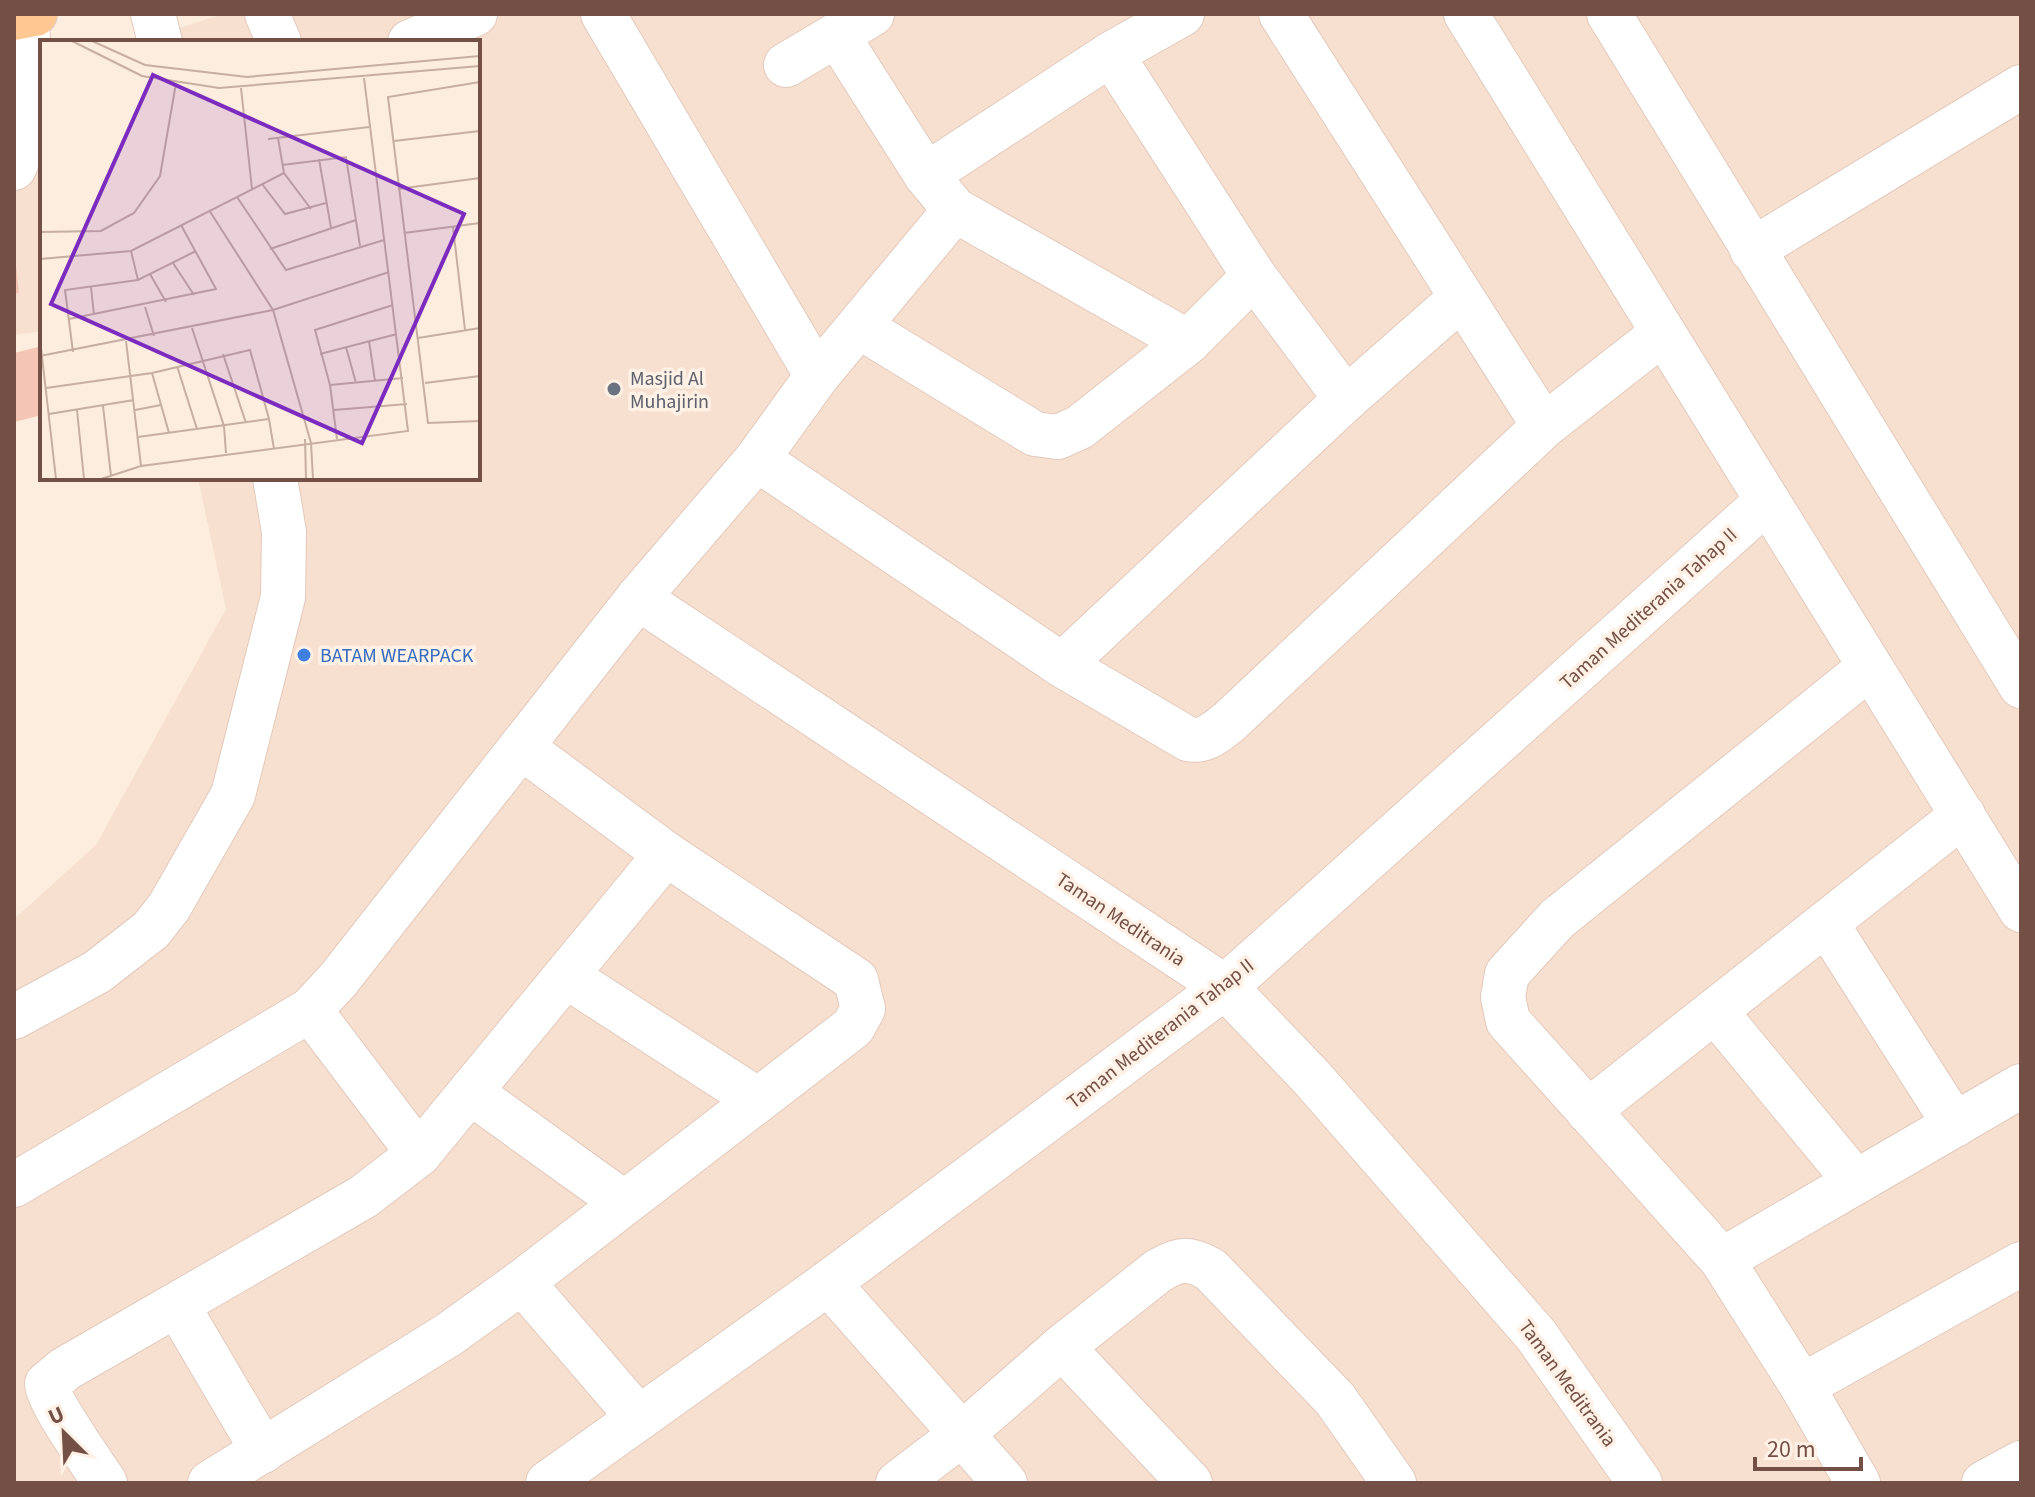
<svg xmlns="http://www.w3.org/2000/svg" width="2035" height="1497" font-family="'Source Sans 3',sans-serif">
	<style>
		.residential { fill: #f7e0cf }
		.building { fill: #f4c5b4 }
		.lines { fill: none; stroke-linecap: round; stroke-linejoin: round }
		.minor-casing { stroke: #e3c9bd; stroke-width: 46 }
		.major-casing { stroke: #dbd1cf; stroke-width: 46 }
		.minor { stroke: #fff; stroke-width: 44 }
		.major { stroke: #ffc893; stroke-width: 44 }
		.worship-dot { fill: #6b7280; stroke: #fff1e5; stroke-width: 3 }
		.shop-dot { fill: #3f7fe0; stroke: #fff1e5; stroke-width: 3 }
		.labels { text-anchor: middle; stroke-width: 7; stroke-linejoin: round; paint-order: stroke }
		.worship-label { font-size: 20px; fill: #5b616d; stroke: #fff1e5; text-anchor: start }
		.street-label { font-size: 20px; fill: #744f45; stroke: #fff1e5 }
		.shop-label { font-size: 20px; fill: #366cbe; stroke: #fff1e5; text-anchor: start }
		.inset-road { fill: none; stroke: #c6aea1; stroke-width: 2 }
		.view { fill: #7b2cbf; fill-opacity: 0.15; stroke: #7b2cbf; stroke-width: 4 }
		.inset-edge { fill: none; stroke: #744f45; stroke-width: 4 }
	</style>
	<rect width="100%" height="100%" fill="#fdedde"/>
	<g class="residential">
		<polygon points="223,14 2021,14 2021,1483 14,1483 14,919 96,845 226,609 198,478 478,478 478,42 136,42"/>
		<polygon points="14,69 42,71 42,331 14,335"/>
	</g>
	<g class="building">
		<polygon points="14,266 16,266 19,293 14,294"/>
		<polygon points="42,346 42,415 14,422 14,353"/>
	</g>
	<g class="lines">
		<defs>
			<g id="minor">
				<polyline points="153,14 160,42"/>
				<polyline points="267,14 279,42"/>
				<polyline points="603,14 817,376"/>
				<polyline points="1281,14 1544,426"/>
				<polyline points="1466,14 2021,910"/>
				<polyline points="1609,14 2021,686"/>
				<polyline points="837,35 926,175 955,210 1188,342"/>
				<polyline points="410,42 475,14"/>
				<polyline points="1111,54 1254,276 1346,399"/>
				<polyline points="786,65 872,14"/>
				<path d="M14,168C36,122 28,66 27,16"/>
				<polyline points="926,175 1111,54 1182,14"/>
				<polyline points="1752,250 2021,87"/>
				<polyline points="860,327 1035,434 1058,437 1080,427 1188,342 1254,276"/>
				<path d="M757,459L1062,665L1188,739C1205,743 1216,732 1229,722L1544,426L1663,333"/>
				<polyline points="638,598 1225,987 1312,1078 1536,1335 1640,1483"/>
				<polyline points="1062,665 1346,399 1461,298"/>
				<polyline points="1826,923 1955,1125"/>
				<polyline points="566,976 758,1100"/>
				<polyline points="310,1010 419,1154"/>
				<polyline points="1715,1011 1856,1182"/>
				<polyline points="14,1017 97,972 151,930 169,907 233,795 283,597 284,532 275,478"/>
				<polyline points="470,1092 623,1202"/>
				<polyline points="1588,1111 1963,815"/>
				<polyline points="14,1185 310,1010 338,980 638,598 757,459 817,376 955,210"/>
				<polyline points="1722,1260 2021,1086"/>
				<polyline points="522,1282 639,1418"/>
				<polyline points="828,1283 1005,1483"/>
				<polyline points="177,1305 263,1451"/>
				<polyline points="1062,1347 1190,1483"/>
				<polyline points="1802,1386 2021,1264"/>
				<path d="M105,1483C93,1464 48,1402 47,1384L65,1369L363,1197L419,1154L666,854"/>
				<polyline points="210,1483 448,1335 522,1282 853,1027 863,1009 856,980 666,854 521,747"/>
				<polyline points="548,1483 828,1283 1225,987 1767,501"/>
				<path d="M898,1483L961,1435L1062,1347L1158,1271C1180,1258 1189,1257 1211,1270L1335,1399L1394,1483"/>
				<polyline points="1858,1483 1802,1386 1722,1260 1508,1021 1503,997 1507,974 1557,919 1870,667"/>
				<polyline points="1984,1483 2021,1463"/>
			</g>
			<polyline id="major" points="14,18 35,14"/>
		</defs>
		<use href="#minor" class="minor-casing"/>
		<use href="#major" class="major-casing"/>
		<use href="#minor" class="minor"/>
		<use href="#major" class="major"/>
	</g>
	<circle class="worship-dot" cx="614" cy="389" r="8"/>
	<circle class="shop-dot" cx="304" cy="655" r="8"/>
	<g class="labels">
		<g class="worship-label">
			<text x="630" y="385">Masjid Al<tspan x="630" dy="23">Muhajirin</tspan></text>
		</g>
		<g class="street-label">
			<text transform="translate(1648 608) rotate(-42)" y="7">Taman Mediterania Tahap II</text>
			<text transform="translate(1121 919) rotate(34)" y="7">Taman Meditrania</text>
			<text transform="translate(1160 1033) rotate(-38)" y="7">Taman Mediterania Tahap II</text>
			<text transform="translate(1568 1383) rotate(54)" y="7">Taman Meditrania</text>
		</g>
		<g class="shop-label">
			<text x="320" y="662">BATAM WEARPACK</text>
		</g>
	</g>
	<g transform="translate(40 40)">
		<rect width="440" height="440" fill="#fdedde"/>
		<path class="inset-road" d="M32,1L102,36L179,48L440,26M52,1L105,25L207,37L440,16M440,42L348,57L388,383L440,381M201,48L212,149M238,98L244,133L271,169M228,99L329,87M354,101L440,91M279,119L291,188M242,125L306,117L320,206M222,144L245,174L286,163M358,149L440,138M197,157L246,230L344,200M169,170L233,270L271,403L273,439M413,187L425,290M0,192L61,191L94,173L120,136L136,43M364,193L440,183M230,209L316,180M91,211L98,240M0,219L91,211L244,133M133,223L154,255M110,234L126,262M51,247L54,275M105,267L114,296M29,279L176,249L141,185M152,288L184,386L186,413M378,298L440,288M0,299L16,439M86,301L101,426M329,301L335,341M306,307L316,343M33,312L25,250L98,240L156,211M183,314L206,383M280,314L357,294M0,316L233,270L349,232M137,326L157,389M112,333L129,393M385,343L440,336M290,345L363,338M6,348L112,333L210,310L229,379L98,397M63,366L71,436M37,370L44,439M95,370L121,365M294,370L367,364M9,374L94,360M229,379L234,409M265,399L266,439M297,399L290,345L275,290L353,265M61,439L101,426L368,391L324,38"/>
		<path class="view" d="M113,35L424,174L322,403L11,264Z"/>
		<rect width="440" height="440" class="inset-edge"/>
	</g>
	<rect width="2035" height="1497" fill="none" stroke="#744f45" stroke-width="32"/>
	<g transform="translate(64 1433) rotate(336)" stroke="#fff1e5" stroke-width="6" paint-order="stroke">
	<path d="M0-6L14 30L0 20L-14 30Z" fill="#744f45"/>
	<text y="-12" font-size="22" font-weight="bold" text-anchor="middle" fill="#744f45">U</text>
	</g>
	<path d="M1755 1457v12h106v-12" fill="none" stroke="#744f45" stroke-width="4"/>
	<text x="1767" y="1457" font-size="24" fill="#744f45" stroke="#fff1e5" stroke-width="6" paint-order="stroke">20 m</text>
</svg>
